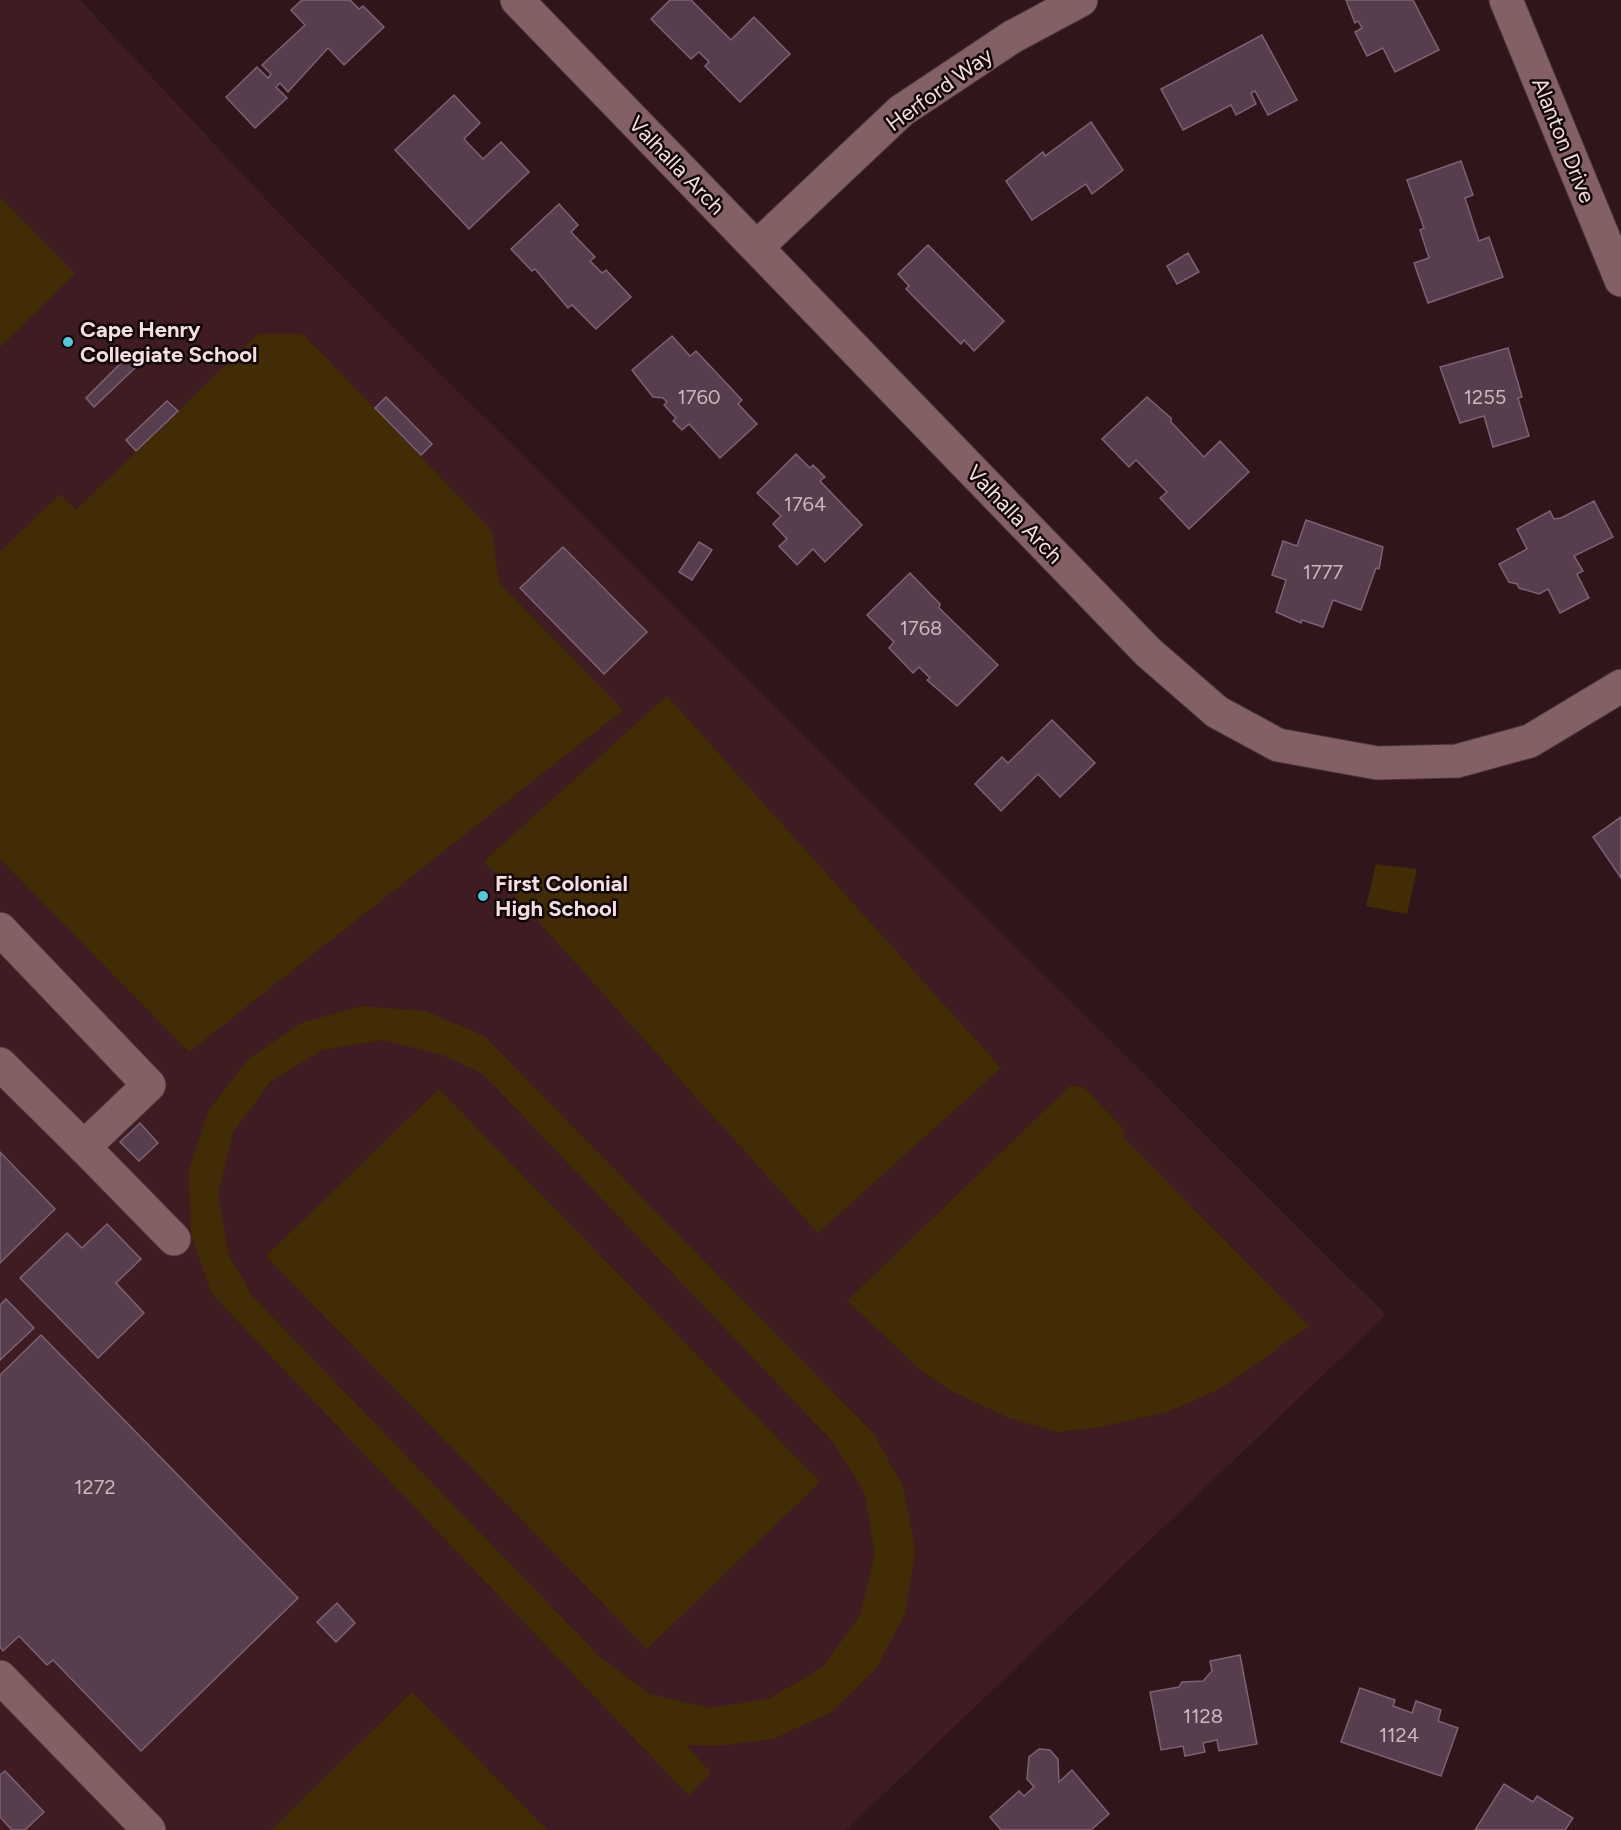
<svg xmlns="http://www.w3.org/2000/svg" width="1621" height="1830" font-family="Figtree,sans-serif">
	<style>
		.built { fill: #3e1c21 }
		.green { fill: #422c06; fill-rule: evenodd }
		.building { fill: #573e4f; stroke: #7d6174; stroke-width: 1.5 }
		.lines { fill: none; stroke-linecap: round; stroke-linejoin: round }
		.minor-casing { stroke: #473335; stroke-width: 35 }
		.minor { stroke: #826064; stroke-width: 33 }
		.poi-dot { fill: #53cadc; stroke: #110507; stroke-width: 2 }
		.labels { text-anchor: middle; stroke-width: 5; stroke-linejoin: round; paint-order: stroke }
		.number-label { font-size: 20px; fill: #ccb7bc }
		.street-label { font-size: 22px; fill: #f3dfe1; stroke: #110507 }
		.poi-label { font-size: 22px; font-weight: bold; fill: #f3dfe1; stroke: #110507; text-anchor: start }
	</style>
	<rect width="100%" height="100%" fill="#30151a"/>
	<polygon class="built" points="0,0 80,0 273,207 1386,1315 846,1830 0,1830"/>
	<g class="green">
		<polygon points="0,197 75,274 0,347"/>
		<polygon points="258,334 303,334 492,531 499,583 623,710 189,1052 0,859 0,552 60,494 76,510"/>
		<polygon points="667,696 1001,1068 818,1233 484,861"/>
		<polygon points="1376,864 1417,869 1407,914 1366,906"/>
		<path d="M362,1006L426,1011L484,1036L874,1434L904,1489L915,1551L905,1613L876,1669L830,1713L773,1739L727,1745H686L711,1773L689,1796L212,1294L191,1234L189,1170L209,1110L248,1059L301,1023ZM383,1040L443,1055L483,1074L833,1442L865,1494L875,1555L860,1615L824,1666L771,1698L710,1708L650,1694L600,1657L253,1297L228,1254L218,1194L233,1133L269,1083L322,1050Z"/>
		<polygon points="1070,1086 1084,1087 1125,1131 1122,1136 1309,1326 1225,1386 1168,1412 1095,1428 1056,1432 1007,1417 951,1391 924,1373 847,1301"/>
		<polygon points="439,1089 820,1482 647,1649 266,1256"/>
		<polygon points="412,1692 547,1830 271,1830"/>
	</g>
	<g class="building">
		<polygon points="302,0 350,0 359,9 363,6 384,27 344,65 328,48 288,92 280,83 276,87 287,98 255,128 226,97 257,67 268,78 271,74 262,65 305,25 291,10"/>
		<polygon points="670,0 691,0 731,40 754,17 790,54 740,102 705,66 709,62 699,52 691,59 651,19"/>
		<polygon points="1346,0 1413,0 1439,50 1395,72 1383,48 1367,56 1355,32 1362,28 1358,21 1355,23"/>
		<polygon points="1262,35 1297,100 1268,115 1255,91 1251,93 1256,104 1236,115 1231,105 1183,130 1161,89"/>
		<polygon points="454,95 480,123 464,139 483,159 501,142 529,172 469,229 395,150"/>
		<polygon points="1091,122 1123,170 1092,194 1086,184 1032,220 1006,181 1043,152 1045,156"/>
		<polygon points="1461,161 1473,195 1465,198 1479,241 1489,237 1503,277 1428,303 1414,263 1429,258 1420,230 1424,228 1407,180"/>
		<polygon points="559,204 578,225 571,232 595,257 590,261 602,273 606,270 631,297 596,329 572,305 568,308 535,269 532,271 511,249"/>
		<polygon points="928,245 1004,321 974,351 964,340 961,344 906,289 909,286 898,274"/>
		<polygon points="1188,253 1199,272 1177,284 1167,266"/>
		<polygon points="672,336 690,356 696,351 742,400 738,404 757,424 720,458 689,424 682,430 673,421 676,418 664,405 667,402 663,398 653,397 632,370"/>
		<polygon points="1508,348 1522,397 1518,398 1529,436 1493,447 1484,416 1460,423 1440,367"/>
		<polygon points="128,356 138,365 94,407 86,398"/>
		<polygon points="386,397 432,444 421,455 375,408"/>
		<polygon points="1147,397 1171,418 1171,422 1204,457 1220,441 1249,472 1189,529 1160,498 1167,492 1136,460 1129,467 1102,439"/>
		<polygon points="167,401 178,411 136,451 126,440"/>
		<polygon points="796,454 810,468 813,465 825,477 820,481 862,525 825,562 813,549 797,565 779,546 787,539 773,524 781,516 757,493"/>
		<polygon points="1594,501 1613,537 1574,556 1583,571 1577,574 1589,598 1560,613 1548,589 1539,594 1519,588 1517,584 1509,582 1499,564 1527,549 1517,529 1550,511 1554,519 1561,518"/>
		<polygon points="1306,520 1383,547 1379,569 1376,568 1361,610 1333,600 1323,627 1302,620 1301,623 1276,612 1286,580 1272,575 1283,541 1297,546"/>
		<polygon points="699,542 712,550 692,580 679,572"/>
		<polygon points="563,547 647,632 604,674 520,588"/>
		<polygon points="910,573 940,604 939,608 998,665 957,706 927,680 930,678 919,667 913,673 889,648 894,642 867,615"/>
		<polygon points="1052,720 1095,763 1060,797 1038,774 1001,811 975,784 1002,757 1008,763"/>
		<polygon points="1621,817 1621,878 1593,837"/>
		<polygon points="140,1123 158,1143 139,1161 120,1142"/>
		<polygon points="0,1152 55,1209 0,1263"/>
		<polygon points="107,1224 141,1259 116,1283 144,1313 98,1358 20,1278 67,1233 82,1248"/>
		<polygon points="6,1299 34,1328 0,1360 0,1305"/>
		<polygon points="41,1335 298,1598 141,1751 53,1660 47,1665 19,1636 3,1651 0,1647 0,1375"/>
		<polygon points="337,1603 355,1623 336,1642 317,1622"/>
		<polygon points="1240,1655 1257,1744 1219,1751 1217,1740 1203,1743 1205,1752 1185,1756 1183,1746 1161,1750 1150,1692 1179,1687 1182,1682 1203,1681 1212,1671 1210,1661"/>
		<polygon points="1360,1688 1395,1700 1393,1706 1412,1713 1416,1701 1441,1710 1438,1721 1458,1728 1441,1776 1341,1742"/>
		<polygon points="1039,1749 1050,1750 1058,1759 1059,1782 1072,1770 1109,1814 1091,1830 1001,1830 990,1817 1019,1791 1024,1796 1034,1787 1027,1779 1029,1757"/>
		<polygon points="5,1771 44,1812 25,1830 12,1830 0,1817 0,1775"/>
		<polygon points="1504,1784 1533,1802 1537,1796 1573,1818 1565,1830 1475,1830"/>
	</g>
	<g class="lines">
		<defs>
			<g id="minor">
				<polyline points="517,0 1148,652 1217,712 1278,745 1377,763 1457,761 1530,741 1621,686"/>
				<polyline points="1506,0 1621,280"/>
				<polyline points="757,247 901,111 1012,37 1081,0"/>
				<polyline points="0,929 149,1085 84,1147 174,1239"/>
				<polyline points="0,1064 84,1147"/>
				<polyline points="0,1677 149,1830"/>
			</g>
		</defs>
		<use href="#minor" class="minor-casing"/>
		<use href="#minor" class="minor"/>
	</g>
	<g class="poi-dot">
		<circle cx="68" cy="342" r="6"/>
		<circle cx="483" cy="896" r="6"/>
	</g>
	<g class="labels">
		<g class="number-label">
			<text x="699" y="404">1760</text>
			<text x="1485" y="404">1255</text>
			<text x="805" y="511">1764</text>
			<text x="1323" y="579">1777</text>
			<text x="921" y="635">1768</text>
			<text x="95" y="1494">1272</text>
			<text x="1203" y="1723">1128</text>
			<text x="1399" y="1742">1124</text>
		</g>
		<g class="street-label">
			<text transform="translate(939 89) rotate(-36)" y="8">Herford Way</text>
			<text transform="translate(1564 140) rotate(68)" y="8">Alanton Drive</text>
			<text transform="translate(677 165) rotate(46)" y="8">Valhalla Arch</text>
			<text transform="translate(1015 514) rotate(46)" y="8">Valhalla Arch</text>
		</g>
		<g class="poi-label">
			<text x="80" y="337">Cape Henry<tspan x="80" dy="25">Collegiate School</tspan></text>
			<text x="495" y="891">First Colonial<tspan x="495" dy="25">High School</tspan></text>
		</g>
	</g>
</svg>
